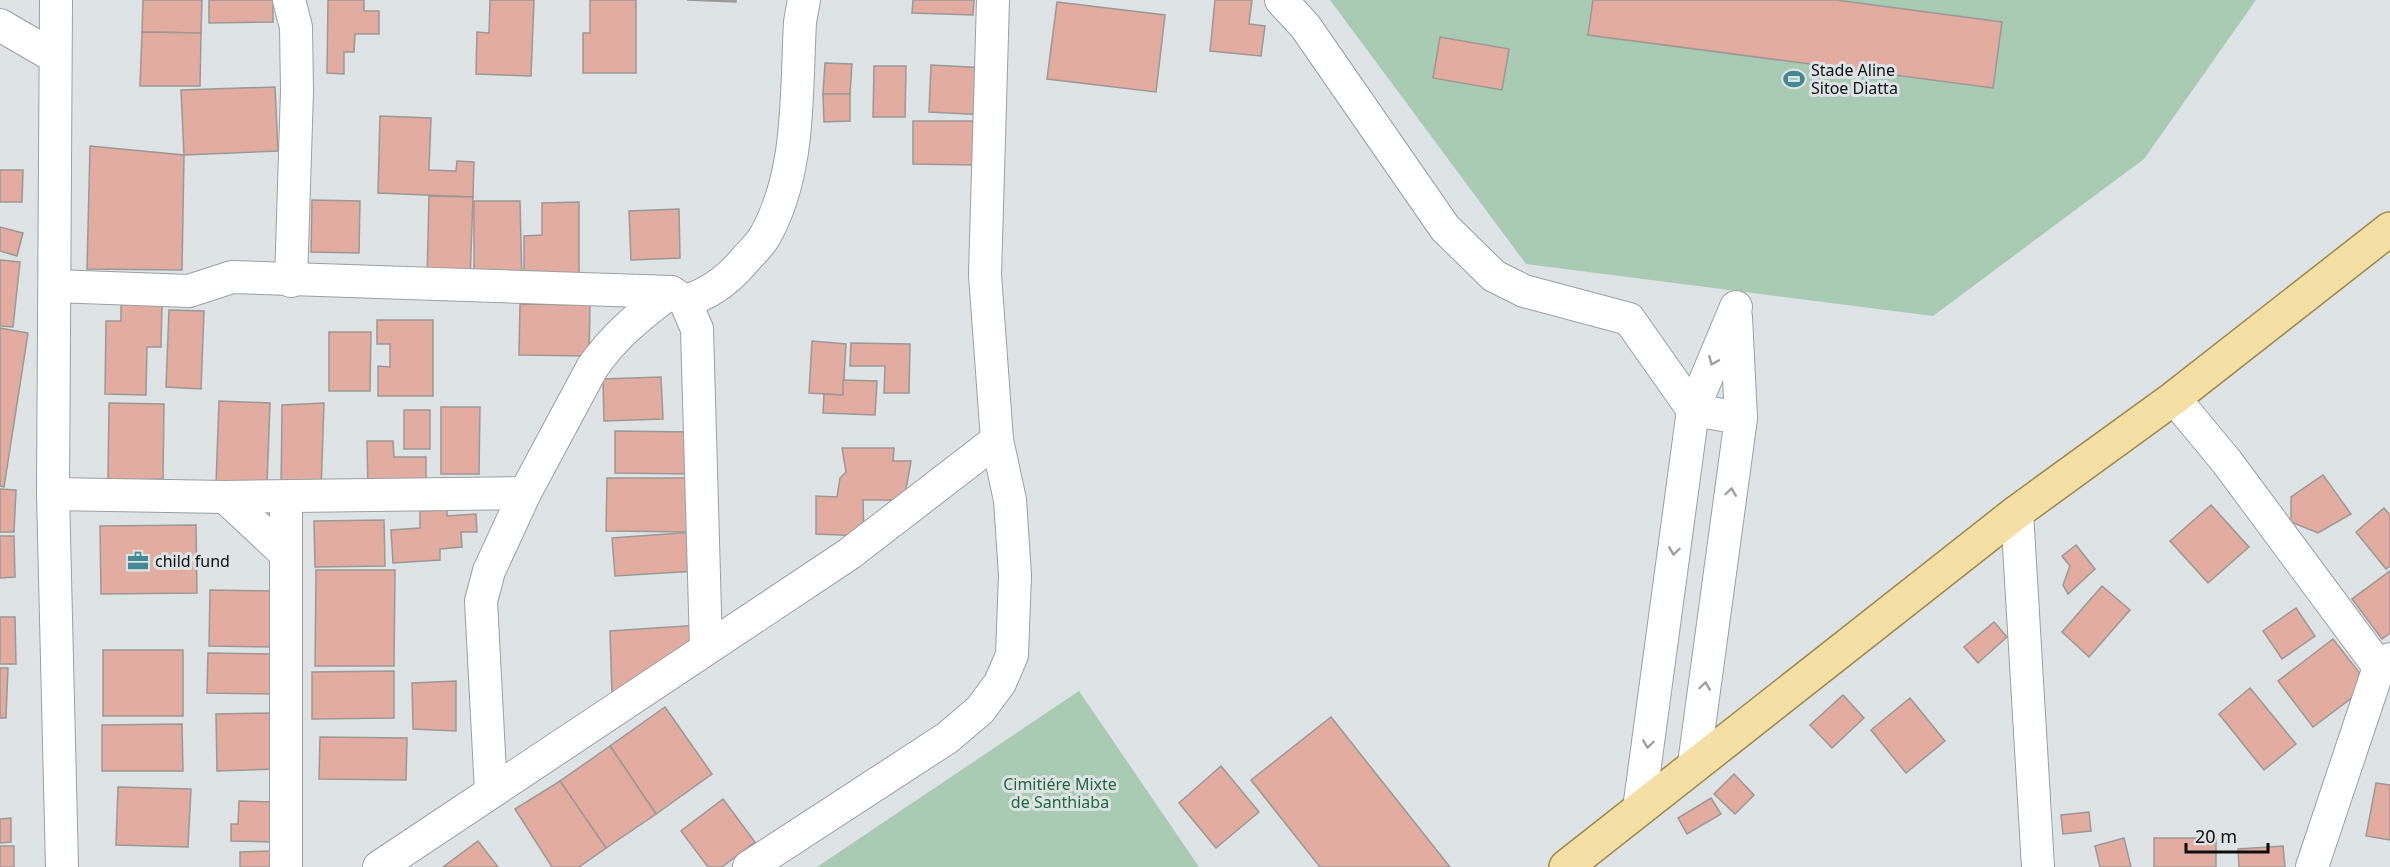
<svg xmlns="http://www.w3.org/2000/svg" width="2390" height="867" font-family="'Noto Sans',sans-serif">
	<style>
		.green { fill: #a9cab3 }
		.building { fill: #e2aca0; stroke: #9d9896; stroke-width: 1.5 }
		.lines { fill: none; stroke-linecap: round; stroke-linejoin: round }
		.street-casing { stroke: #9b9fa3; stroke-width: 34 }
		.primary-casing { stroke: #9f884a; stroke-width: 36 }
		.street { stroke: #fff; stroke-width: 32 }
		.primary { stroke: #f4dfa5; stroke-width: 33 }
		.oneway { stroke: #9e9f9f }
		.labels { text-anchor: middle; stroke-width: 6; stroke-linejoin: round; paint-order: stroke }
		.poi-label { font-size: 16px; fill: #0d0e0f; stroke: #dee3e6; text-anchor: start }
		.park-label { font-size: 16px; fill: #20673f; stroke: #dee3e6 }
	</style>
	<rect width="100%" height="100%" fill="#dee3e6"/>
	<g class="green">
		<polygon points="1330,0 2256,0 2144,159 1933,316 1526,264"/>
		<polygon points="1079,691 1199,867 817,867"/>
	</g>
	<g class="building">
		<polygon points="143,0 202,0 201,33 142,32"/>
		<polygon points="209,0 273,0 273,22 209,23"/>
		<polygon points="328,0 364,0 364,11 379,11 379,34 355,34 354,52 344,52 344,74 327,73"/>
		<polygon points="490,0 534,0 531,76 476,74 477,32 489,33"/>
		<polygon points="590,0 636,0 636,73 583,73 583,33 590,33"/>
		<polygon points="687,0 736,0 736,2"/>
		<polygon points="913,0 974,0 973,15 912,13"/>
		<polygon points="1215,0 1252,0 1249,24 1265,26 1261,56 1210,51"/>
		<polygon points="1593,0 1836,0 2002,22 1993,88 1588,35"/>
		<polygon points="1057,2 1165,15 1156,92 1047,79"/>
		<polygon points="142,32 201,33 200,86 140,86"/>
		<polygon points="1440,37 1509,49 1502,90 1433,78"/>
		<polygon points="825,63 852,64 850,94 823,94"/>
		<polygon points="931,65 988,68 985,115 929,112"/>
		<polygon points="874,66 906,66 905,117 873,117"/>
		<polygon points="275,87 278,151 184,155 181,90"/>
		<polygon points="823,94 850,94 850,121 824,122"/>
		<polygon points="380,116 431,118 429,170 456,171 457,161 474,162 473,197 378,193"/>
		<polygon points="913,121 975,121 975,165 913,164"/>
		<polygon points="90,146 184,155 182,270 87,269"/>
		<polygon points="0,170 23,170 22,202 0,202"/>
		<polygon points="429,196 473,197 470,281 427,280"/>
		<polygon points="312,200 360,201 359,253 311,252"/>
		<polygon points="474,201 520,201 522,282 474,283"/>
		<polygon points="579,202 579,279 524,282 524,236 542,235 542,203"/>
		<polygon points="679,209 680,258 631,260 629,211"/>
		<polygon points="0,227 23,233 17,256 0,251"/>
		<polygon points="0,260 20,262 13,327 0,326"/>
		<polygon points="121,303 162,304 161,347 147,347 146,395 105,394 106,321 121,321"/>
		<polygon points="520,304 590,305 589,356 519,355"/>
		<polygon points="169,310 204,311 201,389 166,387"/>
		<polygon points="377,320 433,320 433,396 378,396 378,366 390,367 390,344 377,344"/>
		<polygon points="0,328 28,333 4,487 0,486"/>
		<polygon points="329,332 371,332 370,391 329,391"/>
		<polygon points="812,341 846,344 843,395 809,393"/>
		<polygon points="851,343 910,344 909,393 884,393 885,366 850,366"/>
		<polygon points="661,377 663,419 604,421 603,379"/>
		<polygon points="843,380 877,381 875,415 823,413 824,394 843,395"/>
		<polygon points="219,401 270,403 267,485 216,484"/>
		<polygon points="109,403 164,404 163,479 108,481"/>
		<polygon points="324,403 321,491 281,492 282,405"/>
		<polygon points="441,407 480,407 479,474 441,474"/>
		<rect x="404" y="410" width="26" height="39"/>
		<polygon points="615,431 692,432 692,474 615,473"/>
		<polygon points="367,441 393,441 394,457 426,457 426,489 368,490"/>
		<polygon points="842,448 894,448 893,461 911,461 904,500 863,500 864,536 816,534 816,496 837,497 840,478 846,472"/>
		<polygon points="2323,475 2351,514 2318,533 2291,522 2291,497"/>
		<polygon points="607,478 693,478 694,532 606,531"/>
		<polygon points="0,489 16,490 14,532 0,532"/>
		<polygon points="2211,505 2249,547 2208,583 2170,541"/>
		<polygon points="2384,508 2390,515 2390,566 2386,569 2356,532"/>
		<polygon points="447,510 447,516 476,514 477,532 461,532 462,547 440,549 440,560 393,563 391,530 420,528 420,511"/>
		<polygon points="384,520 385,566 315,567 314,521"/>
		<polygon points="196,525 197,593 101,594 100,526"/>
		<polygon points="694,532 696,571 615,576 612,538"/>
		<polygon points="0,536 14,536 15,577 0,578"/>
		<polygon points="2076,545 2095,569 2068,594 2063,585 2070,566 2062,556"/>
		<polygon points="316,570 395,570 394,666 315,666"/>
		<polygon points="2390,571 2390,633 2382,639 2352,599"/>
		<polygon points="2102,586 2130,610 2089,657 2062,632"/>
		<polygon points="210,590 277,591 276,647 209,646"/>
		<polygon points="2296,608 2315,636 2282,659 2263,631"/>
		<polygon points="0,617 15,617 16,664 0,664"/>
		<polygon points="1994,622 2007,637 1978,663 1964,647"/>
		<polygon points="700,625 697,647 612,695 610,631"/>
		<polygon points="2333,639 2369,685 2313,727 2278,681"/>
		<rect x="103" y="650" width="80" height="66"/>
		<polygon points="208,653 277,654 276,694 207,693"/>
		<polygon points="0,668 8,668 6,718 0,718"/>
		<polygon points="394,671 394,718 312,719 312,672"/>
		<polygon points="456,681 456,731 413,729 412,683"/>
		<polygon points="2250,688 2296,744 2264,770 2219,714"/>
		<polygon points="1843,695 1864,718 1832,748 1810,725"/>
		<polygon points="1910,698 1945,741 1906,773 1871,730"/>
		<polygon points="665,707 712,774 656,814 610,746"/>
		<polygon points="275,713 276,769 217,771 216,714"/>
		<polygon points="1331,717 1450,867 1320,867 1251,780"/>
		<polygon points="182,724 183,771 102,771 102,725"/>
		<polygon points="320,737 407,738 406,780 319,779"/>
		<polygon points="610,746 656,814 606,848 560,781"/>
		<polygon points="1221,766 1259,812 1216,848 1179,803"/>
		<polygon points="1734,774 1754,795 1735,814 1714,794"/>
		<polygon points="560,781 606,848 579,867 552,867 515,809"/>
		<polygon points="2376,783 2390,785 2390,840 2366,836"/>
		<polygon points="118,787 191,789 188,847 116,845"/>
		<polygon points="1711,798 1721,814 1687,834 1678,818"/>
		<polygon points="723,799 755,842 722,867 708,867 681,831"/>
		<polygon points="239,801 276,802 275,842 231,841 231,824 238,824"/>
		<polygon points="2089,812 2091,831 2063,834 2061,815"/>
		<polygon points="11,818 11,842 0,843 0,819"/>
		<polygon points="2124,838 2131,867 2100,867 2095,846"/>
		<rect x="2154" y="838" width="62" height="29"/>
		<polygon points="478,841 498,867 443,867"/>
		<rect x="0" y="846" width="14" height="21"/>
		<polygon points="2283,846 2285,867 2239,867 2238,849"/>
		<polygon points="276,851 277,867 240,867 240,852"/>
	</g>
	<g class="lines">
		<defs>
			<g id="street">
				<polyline points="56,0 53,494 62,867"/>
				<polyline points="289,0 296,27 297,91 291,281"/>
				<polyline points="1281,0 1305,26 1445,228 1494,276 1524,291 1629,319 1693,410 1741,418"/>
				<polyline points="0,25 55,57"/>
				<polyline points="55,286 189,291 232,277 671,292 685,301 697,329 706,647"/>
				<path d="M685,301C710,294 728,280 744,261C751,253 760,245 765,236C801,172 796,93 800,22L804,0"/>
				<polyline points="2174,398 2227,462 2379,667"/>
				<polyline points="53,494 225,497 525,493"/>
				<polyline points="225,497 285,553"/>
				<polyline points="2017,512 2038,867"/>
				<polyline points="1694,764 1741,418 1736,317"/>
				<path d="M491,792L481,601L489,571L525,493L592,368C613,337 641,314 671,292"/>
				<polyline points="1639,809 1693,410 1736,307"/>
				<polyline points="286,867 286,497"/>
				<polyline points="379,867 849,554 997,440"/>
				<polyline points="749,867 947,738 980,710 1000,683 1012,655 1015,575 1010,500 997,440 985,275 993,0"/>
				<polyline points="2312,867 2379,667 2390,659"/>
			</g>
			<polyline id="primary" points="1566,867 2017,512 2174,398 2390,229"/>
		</defs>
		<use href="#street" class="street-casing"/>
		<use href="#primary" class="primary-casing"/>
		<use href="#street" class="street"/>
		<use href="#primary" class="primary"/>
	</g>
	<defs><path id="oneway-chevron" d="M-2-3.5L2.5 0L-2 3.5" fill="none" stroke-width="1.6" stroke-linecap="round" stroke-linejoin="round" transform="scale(1.5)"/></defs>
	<g class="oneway">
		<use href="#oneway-chevron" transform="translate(1713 361) rotate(113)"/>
		<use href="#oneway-chevron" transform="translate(1731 492) rotate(-82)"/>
		<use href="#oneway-chevron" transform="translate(1674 551) rotate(98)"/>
		<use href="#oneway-chevron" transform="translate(1705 686) rotate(-82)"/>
		<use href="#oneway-chevron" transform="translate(1648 744) rotate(98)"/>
	</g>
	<defs>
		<symbol id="stadium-bare" viewBox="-9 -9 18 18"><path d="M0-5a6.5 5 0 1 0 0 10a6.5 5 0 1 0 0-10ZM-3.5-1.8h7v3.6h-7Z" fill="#438994" stroke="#dee3e6" stroke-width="2.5" paint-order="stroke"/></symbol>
		<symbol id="office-bare" viewBox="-9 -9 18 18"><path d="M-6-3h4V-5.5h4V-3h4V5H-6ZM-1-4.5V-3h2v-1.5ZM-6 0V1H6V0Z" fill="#438994" stroke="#dee3e6" stroke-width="2.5" paint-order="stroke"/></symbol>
	</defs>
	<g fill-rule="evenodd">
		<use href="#stadium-bare" x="1779" y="64" width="30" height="30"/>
		<use href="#office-bare" x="123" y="546" width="30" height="30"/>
	</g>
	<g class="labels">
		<g class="poi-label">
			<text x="1811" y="76">Stade Aline<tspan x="1811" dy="18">Sitoe Diatta</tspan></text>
			<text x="155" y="567">child fund</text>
		</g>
		<g class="park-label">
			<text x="1060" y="790">Cimitiére Mixte<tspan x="1060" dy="18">de Santhiaba</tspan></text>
		</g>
	</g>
	<path d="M2186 843v9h82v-9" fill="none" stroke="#0d0e0f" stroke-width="3"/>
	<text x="2195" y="843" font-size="18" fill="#0d0e0f" stroke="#dee3e6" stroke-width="4.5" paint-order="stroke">20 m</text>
</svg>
